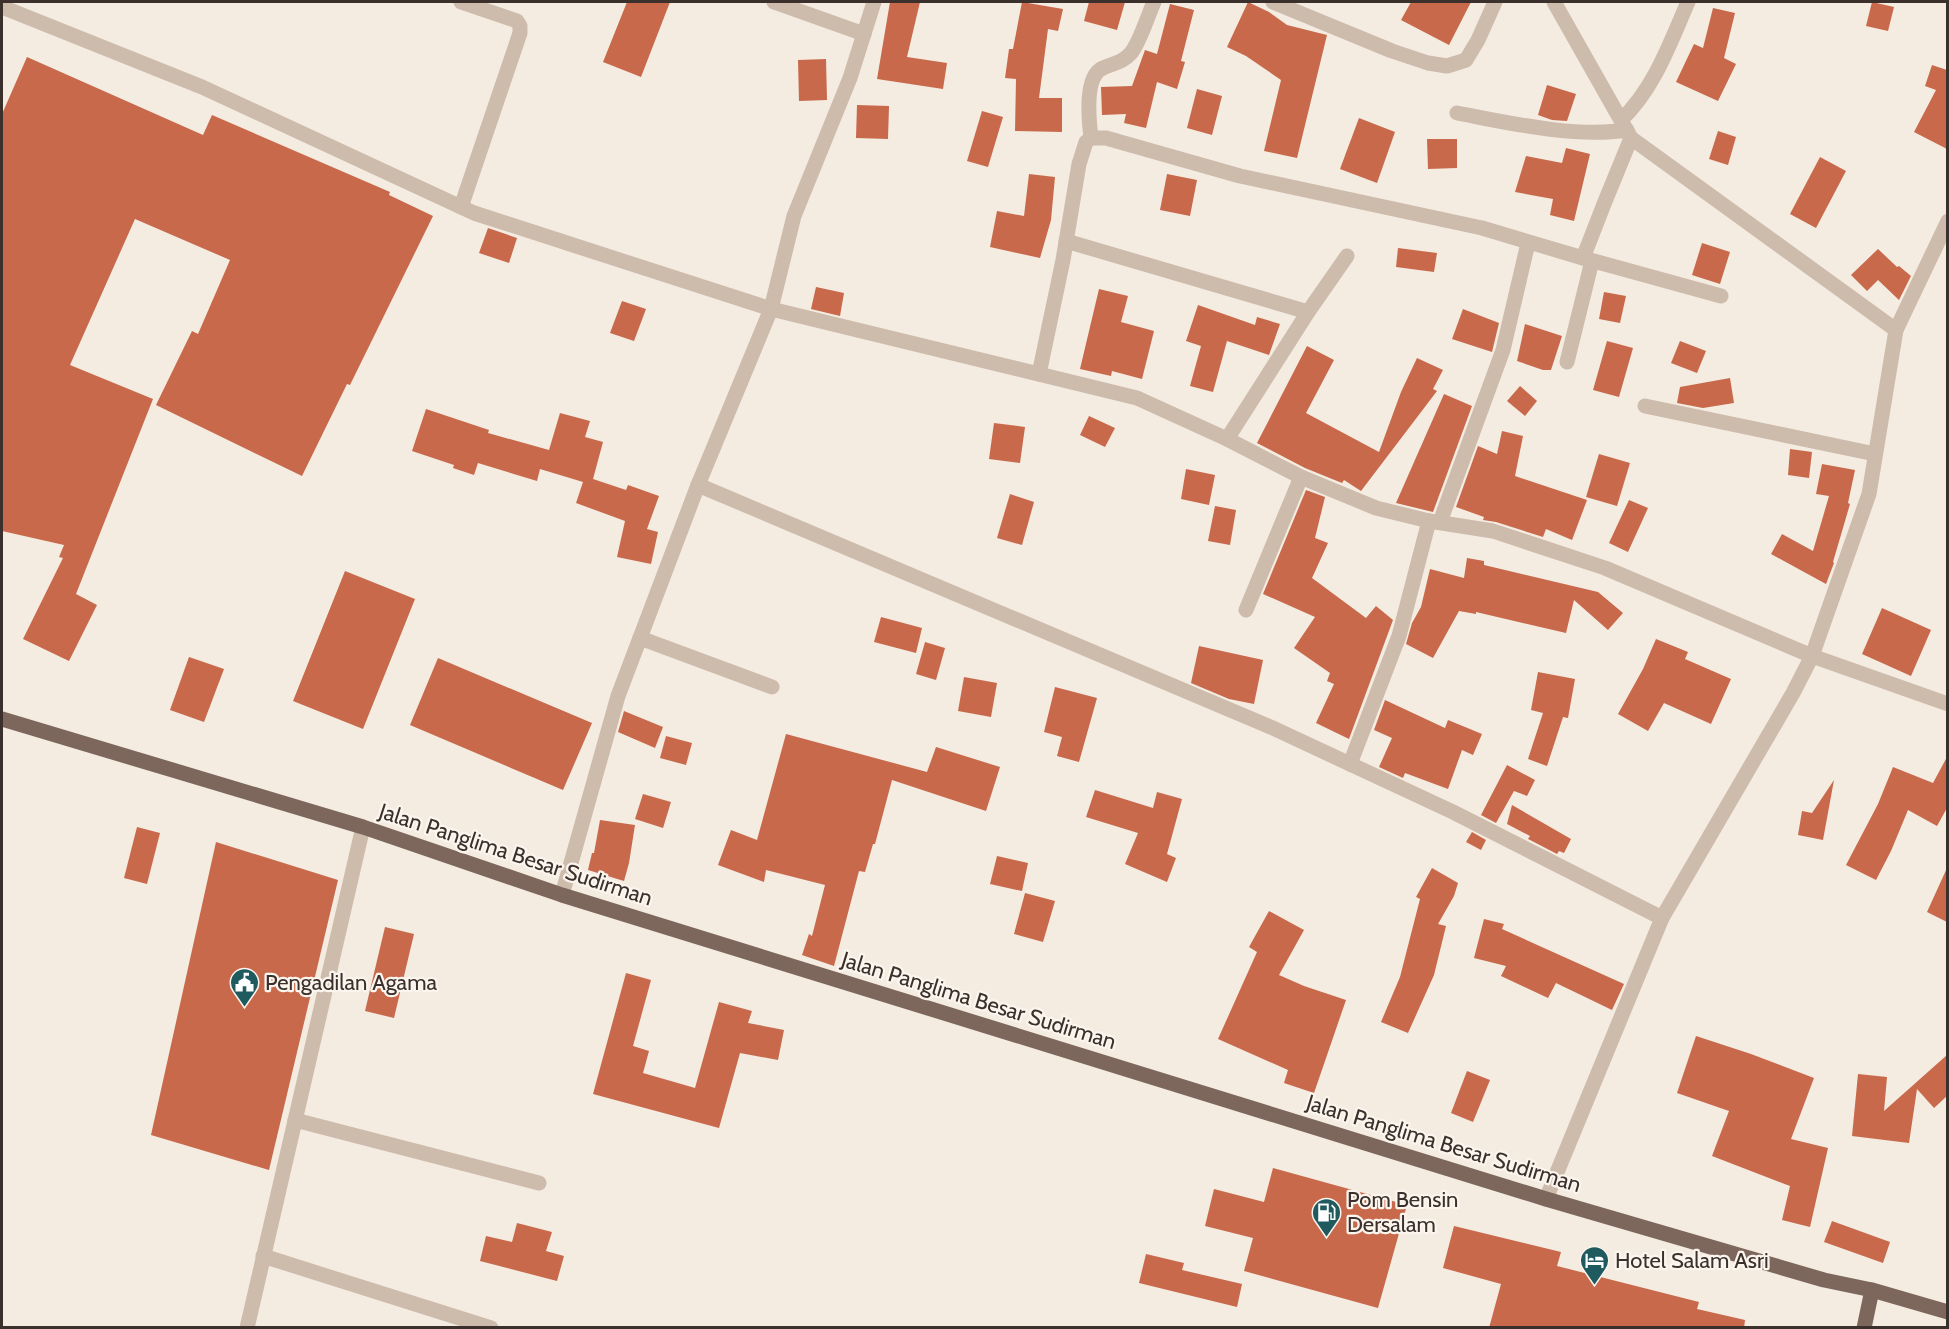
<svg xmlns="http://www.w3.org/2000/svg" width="1949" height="1329" font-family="Cabin,sans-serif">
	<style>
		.building { fill: #c8694b }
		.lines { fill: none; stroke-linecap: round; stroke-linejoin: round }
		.minor { stroke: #cdbbac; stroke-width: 15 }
		.major { stroke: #7d675c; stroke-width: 15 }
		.labels { text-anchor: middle; stroke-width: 4.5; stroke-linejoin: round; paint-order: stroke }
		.street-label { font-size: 22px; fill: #3b302b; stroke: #fbf5ee }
		.poi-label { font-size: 22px; fill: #3b302b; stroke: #fbf5ee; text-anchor: start }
	</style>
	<rect width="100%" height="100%" fill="#f4ebe1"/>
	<g class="building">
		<polygon points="627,2 670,2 641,77 603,62"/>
		<polygon points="890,2 920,2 907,57 947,63 943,89 877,79"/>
		<polygon points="1022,2 1063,9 1058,31 1048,29 1039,98 1062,98 1062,132 1015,131 1016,79 1005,78 1009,49 1013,49"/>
		<polygon points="1089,2 1125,2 1117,30 1084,21"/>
		<polygon points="1248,2 1269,12 1287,25 1327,35 1297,158 1264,151 1281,80 1246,56 1227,47"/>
		<polygon points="1411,2 1471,2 1449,45 1401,20"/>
		<polygon points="1872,2 1894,7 1888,31 1866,26"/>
		<polygon points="1170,4 1194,10 1181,61 1185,62 1177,89 1157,82 1146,128 1124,123 1126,114 1102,115 1101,87 1132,86 1145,50 1157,54"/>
		<polygon points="1713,8 1735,13 1724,58 1736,64 1718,101 1676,82 1694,44 1703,48"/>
		<polygon points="27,57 203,135 212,115 390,192 389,195 433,216 350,385 347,384 302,476 156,405 192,331 198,334 230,260 135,219 70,365 153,399 76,594 97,605 69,661 23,639 63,558 59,557 64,545 2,531 2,114"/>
		<polygon points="826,59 827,100 799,101 798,60"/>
		<polygon points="1932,65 1947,70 1947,69 1947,149 1914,132 1936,90 1925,86"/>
		<polygon points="1547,85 1576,94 1567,121 1552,120 1538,115"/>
		<polygon points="1197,89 1222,96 1212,135 1187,128"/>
		<polygon points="857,105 889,106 888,139 856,138"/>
		<polygon points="982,111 1003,117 988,167 967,161"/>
		<polygon points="1359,118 1395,132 1377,183 1340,169"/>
		<polygon points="1718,131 1736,137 1728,165 1709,159"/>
		<polygon points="1427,139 1457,139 1457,168 1428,169"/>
		<polygon points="1566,148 1590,154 1574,221 1550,215 1553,199 1515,192 1526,156 1562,163"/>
		<polygon points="1820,157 1846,171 1816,228 1790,214"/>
		<polygon points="1029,174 1055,177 1051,220 1040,258 990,247 997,211 1024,216"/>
		<polygon points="1167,174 1197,180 1190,216 1160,210"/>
		<polygon points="488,228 517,238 509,263 479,253"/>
		<polygon points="1702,243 1730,252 1720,284 1692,275"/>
		<polygon points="1398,248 1437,253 1434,272 1396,267"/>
		<polygon points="1878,249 1897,267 1899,266 1911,276 1899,300 1878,280 1867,291 1851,275"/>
		<polygon points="816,287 844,293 840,316 811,309"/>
		<polygon points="1099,289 1128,296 1121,322 1154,331 1142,379 1112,371 1111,376 1080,369"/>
		<polygon points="1604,292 1626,296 1620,323 1599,319"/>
		<polygon points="622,301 646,309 634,341 610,333"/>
		<polygon points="1198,305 1255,325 1257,317 1280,324 1269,355 1227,341 1213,392 1190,386 1201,346 1186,341"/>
		<polygon points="1463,309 1499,323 1492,352 1452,339"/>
		<polygon points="1525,324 1562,336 1551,370 1543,370 1517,361"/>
		<polygon points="1607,341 1633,348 1619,397 1593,390"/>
		<polygon points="1680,341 1706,351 1697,373 1671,363"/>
		<polygon points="1307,346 1334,360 1306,413 1379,452 1401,392 1417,358 1443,370 1433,389 1437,391 1361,491 1344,480 1342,483 1305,468 1257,443"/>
		<polygon points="1730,378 1734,403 1703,408 1677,403 1680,387"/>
		<polygon points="1520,386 1537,401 1525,416 1507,401"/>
		<polygon points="1444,394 1472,406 1433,512 1396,503"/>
		<polygon points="426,409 489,430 488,433 549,450 560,413 590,421 585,437 603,442 593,479 626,490 628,485 659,496 647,529 658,532 651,564 617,557 625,521 576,503 583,482 540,469 537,481 478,463 474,475 453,468 454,465 412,451"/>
		<polygon points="1089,416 1115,428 1105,447 1080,435"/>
		<polygon points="994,423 1025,427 1020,463 989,459"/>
		<polygon points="1502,431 1523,436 1515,476 1587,500 1572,540 1546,529 1543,537 1496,522 1483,520 1484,517 1456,507 1478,446 1497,454"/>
		<polygon points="1790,449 1812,452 1809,478 1788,475"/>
		<polygon points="1599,454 1630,463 1617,506 1586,497"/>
		<polygon points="1822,464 1855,470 1848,503 1850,504 1833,562 1834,563 1826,584 1771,554 1782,534 1813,551 1829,496 1816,494"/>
		<polygon points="1186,469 1215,475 1209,505 1181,499"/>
		<polygon points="1306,490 1325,497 1315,538 1328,543 1312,578 1366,618 1376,606 1393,620 1349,739 1316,723 1334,684 1327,681 1330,673 1294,648 1315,617 1263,594"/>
		<polygon points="1010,494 1034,502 1022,545 997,538"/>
		<polygon points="1629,500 1648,508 1628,552 1609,543"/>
		<polygon points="1215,506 1236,510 1230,545 1208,541"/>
		<polygon points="1467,558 1484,561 1484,565 1598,592 1623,613 1608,630 1574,600 1566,633 1476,612 1476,614 1459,611 1433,658 1406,644 1412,623 1421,607 1430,569 1464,578"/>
		<polygon points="345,571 415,599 363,729 293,701"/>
		<polygon points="1882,608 1931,630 1911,676 1862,654"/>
		<polygon points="881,617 922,628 916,653 874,642"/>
		<polygon points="1656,639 1688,652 1685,659 1731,679 1711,724 1664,703 1648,731 1618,714 1643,669"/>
		<polygon points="925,642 945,648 936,680 916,674"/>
		<polygon points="1199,646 1263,660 1254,704 1229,699 1191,683"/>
		<polygon points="189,657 224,669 204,722 170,710"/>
		<polygon points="438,658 592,723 563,790 410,725"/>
		<polygon points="1538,672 1575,679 1568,718 1563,717 1547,766 1528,759 1543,713 1531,710"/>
		<polygon points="964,677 997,683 991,717 958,711"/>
		<polygon points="1055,687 1097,698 1079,762 1057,756 1062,737 1044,732"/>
		<polygon points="1385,700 1445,728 1448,720 1482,734 1473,755 1462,750 1448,789 1405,773 1403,778 1379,767 1392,738 1374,730"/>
		<polygon points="624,711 663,727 655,748 618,732"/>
		<polygon points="786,734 927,772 936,747 1000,767 986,811 892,780 875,844 873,844 865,872 859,871 834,966 802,955 809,934 812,936 825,885 766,870 764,882 718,865 731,830 757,840"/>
		<polygon points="666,736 692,743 686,765 660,758"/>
		<polygon points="1947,757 1947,808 1937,826 1908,810 1891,851 1876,880 1846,865 1878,804 1893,767 1933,783"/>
		<polygon points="1507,765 1535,780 1527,796 1514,791 1496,823 1481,815"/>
		<polygon points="1834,780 1823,840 1798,835 1802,811 1812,813"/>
		<polygon points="1095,790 1153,808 1157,792 1182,799 1167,854 1176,858 1167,882 1125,864 1138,833 1086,817"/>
		<polygon points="643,794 671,802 663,828 635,819"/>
		<polygon points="1512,805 1571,839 1564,853 1559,851 1557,854 1532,841 1528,839 1530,836 1507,824"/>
		<polygon points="600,820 635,825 629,863 624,881 588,870 592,853 594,853"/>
		<polygon points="137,827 160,833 147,884 124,878"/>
		<polygon points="1472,832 1486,840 1481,850 1466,842"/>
		<polygon points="216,842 338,880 269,1170 151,1135"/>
		<polygon points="997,856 1028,863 1022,891 990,884"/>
		<polygon points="1432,868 1458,883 1454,896 1438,924 1446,926 1434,975 1408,1033 1381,1022 1400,977 1420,899 1416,897"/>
		<polygon points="1947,868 1947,922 1927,912"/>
		<polygon points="1025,893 1055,901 1043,942 1014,934"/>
		<polygon points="1269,911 1304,930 1279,975 1304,986 1346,1000 1314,1093 1284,1083 1288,1070 1218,1039 1257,952 1249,947"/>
		<polygon points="1484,919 1504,924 1502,929 1624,984 1612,1010 1556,983 1548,998 1501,976 1506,966 1474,958"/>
		<polygon points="385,927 414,934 394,1018 365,1011"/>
		<polygon points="626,973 651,980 633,1046 649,1051 643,1073 695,1088 719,1002 752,1011 748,1023 784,1030 778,1060 740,1053 719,1128 593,1094"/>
		<polygon points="1696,1036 1751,1054 1814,1078 1791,1139 1828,1148 1810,1227 1782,1220 1790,1186 1712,1156 1729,1111 1677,1093"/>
		<polygon points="1947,1055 1947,1096 1934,1108 1917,1089 1909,1143 1852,1136 1858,1074 1887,1077 1884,1111"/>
		<polygon points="1467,1071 1490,1080 1473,1122 1451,1113"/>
		<polygon points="1273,1168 1407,1205 1378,1308 1244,1271 1253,1238 1205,1226 1214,1189 1264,1202"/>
		<polygon points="1832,1221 1890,1242 1883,1263 1824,1242"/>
		<polygon points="517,1223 552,1232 546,1251 564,1256 557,1281 480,1261 486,1236 512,1242"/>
		<polygon points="1454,1226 1561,1252 1557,1266 1699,1302 1697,1309 1745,1320 1744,1328 1489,1328 1501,1284 1443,1268"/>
		<polygon points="1146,1254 1184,1263 1182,1270 1242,1284 1237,1307 1139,1283"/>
	</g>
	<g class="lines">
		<g class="minor">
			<polyline points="774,2 864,34"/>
			<polyline points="1273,2 1392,51 1428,63 1447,66 1466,60 1478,40 1495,2"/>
			<polyline points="2,7 202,87 474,213 771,309 1137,398 1227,439 1301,477 1376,508 1429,521 1493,531 1605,568 1812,656 1948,704"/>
			<path d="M1457,113C1510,123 1574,138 1627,130"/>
			<path d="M1621,120C1654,89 1670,43 1688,2"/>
			<path d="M1091,138C1089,121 1084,76 1103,68C1114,63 1122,63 1131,53C1140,42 1148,15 1154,2"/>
			<polyline points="461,207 520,33 520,26 517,21 461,2"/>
			<polyline points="1066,241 1308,312"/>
			<polyline points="1583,258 1721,296"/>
			<polyline points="1896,330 1948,221"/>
			<polyline points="1567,362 1592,261"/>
			<polyline points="1039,374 1063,260 1079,164 1086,142 1091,138 1106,138 1240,176 1482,228 1583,258 1604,204 1631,138"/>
			<polyline points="1645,406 1875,454"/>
			<polyline points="1227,439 1308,312 1347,256"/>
			<polyline points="698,485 1275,729 1453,812 1662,918"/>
			<polyline points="1440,522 1503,350 1528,243"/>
			<polyline points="1246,610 1301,477"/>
			<polyline points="640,638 772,687"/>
			<polyline points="1350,764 1399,636 1429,521"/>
			<polyline points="562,895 618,696 698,485 771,309 794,216 850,78 874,2"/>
			<polyline points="295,1120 539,1183"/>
			<polyline points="1546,1199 1662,918 1793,693 1812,656 1869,494 1896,330 1631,138 1554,2"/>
			<polyline points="263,1256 491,1328"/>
			<polyline points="247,1328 363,827"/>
		</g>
		<g class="major">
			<polyline points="2,719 363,827 562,895 1546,1199 1824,1280 1872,1290 1948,1312"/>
			<polyline points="1864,1328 1872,1290"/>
		</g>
	</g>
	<defs>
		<symbol id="civic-pin" viewBox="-11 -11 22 30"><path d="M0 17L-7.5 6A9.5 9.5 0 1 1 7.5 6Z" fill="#1f5a5e" stroke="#fbf5ee"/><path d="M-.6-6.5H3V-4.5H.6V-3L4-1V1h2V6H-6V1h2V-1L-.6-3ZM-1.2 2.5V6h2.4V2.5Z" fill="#fff"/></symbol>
		<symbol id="fuel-pin" viewBox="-11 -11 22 30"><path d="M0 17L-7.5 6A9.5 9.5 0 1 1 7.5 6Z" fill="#1f5a5e" stroke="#fbf5ee"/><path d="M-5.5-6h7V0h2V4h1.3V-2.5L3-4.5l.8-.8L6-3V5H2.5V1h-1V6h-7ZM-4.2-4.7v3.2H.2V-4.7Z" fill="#fff"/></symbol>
		<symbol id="hotel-pin" viewBox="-11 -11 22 30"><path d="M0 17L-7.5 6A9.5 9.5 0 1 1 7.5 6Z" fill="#1f5a5e" stroke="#fbf5ee"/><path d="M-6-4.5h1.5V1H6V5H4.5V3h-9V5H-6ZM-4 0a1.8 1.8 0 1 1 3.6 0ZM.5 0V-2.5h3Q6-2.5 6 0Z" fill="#fff"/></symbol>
	</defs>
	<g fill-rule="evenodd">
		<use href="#civic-pin" x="228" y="966" width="33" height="45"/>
		<use href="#fuel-pin" x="1310" y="1196" width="33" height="45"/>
		<use href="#hotel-pin" x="1578" y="1244" width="33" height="45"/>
	</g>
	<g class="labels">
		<g class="street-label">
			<text transform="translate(516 854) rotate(18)" y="8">Jalan Panglima Besar Sudirman</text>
			<text transform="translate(979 1000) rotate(17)" y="8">Jalan Panglima Besar Sudirman</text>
			<text transform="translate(1444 1143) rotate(17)" y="8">Jalan Panglima Besar Sudirman</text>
		</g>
		<g class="poi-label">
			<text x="265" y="990">Pengadilan Agama</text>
			<text x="1347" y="1207">Pom Bensin<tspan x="1347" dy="25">Dersalam</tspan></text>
			<text x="1615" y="1268">Hotel Salam Asri</text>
		</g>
	</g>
	<rect width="1949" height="1329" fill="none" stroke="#3b302b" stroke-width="6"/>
</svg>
